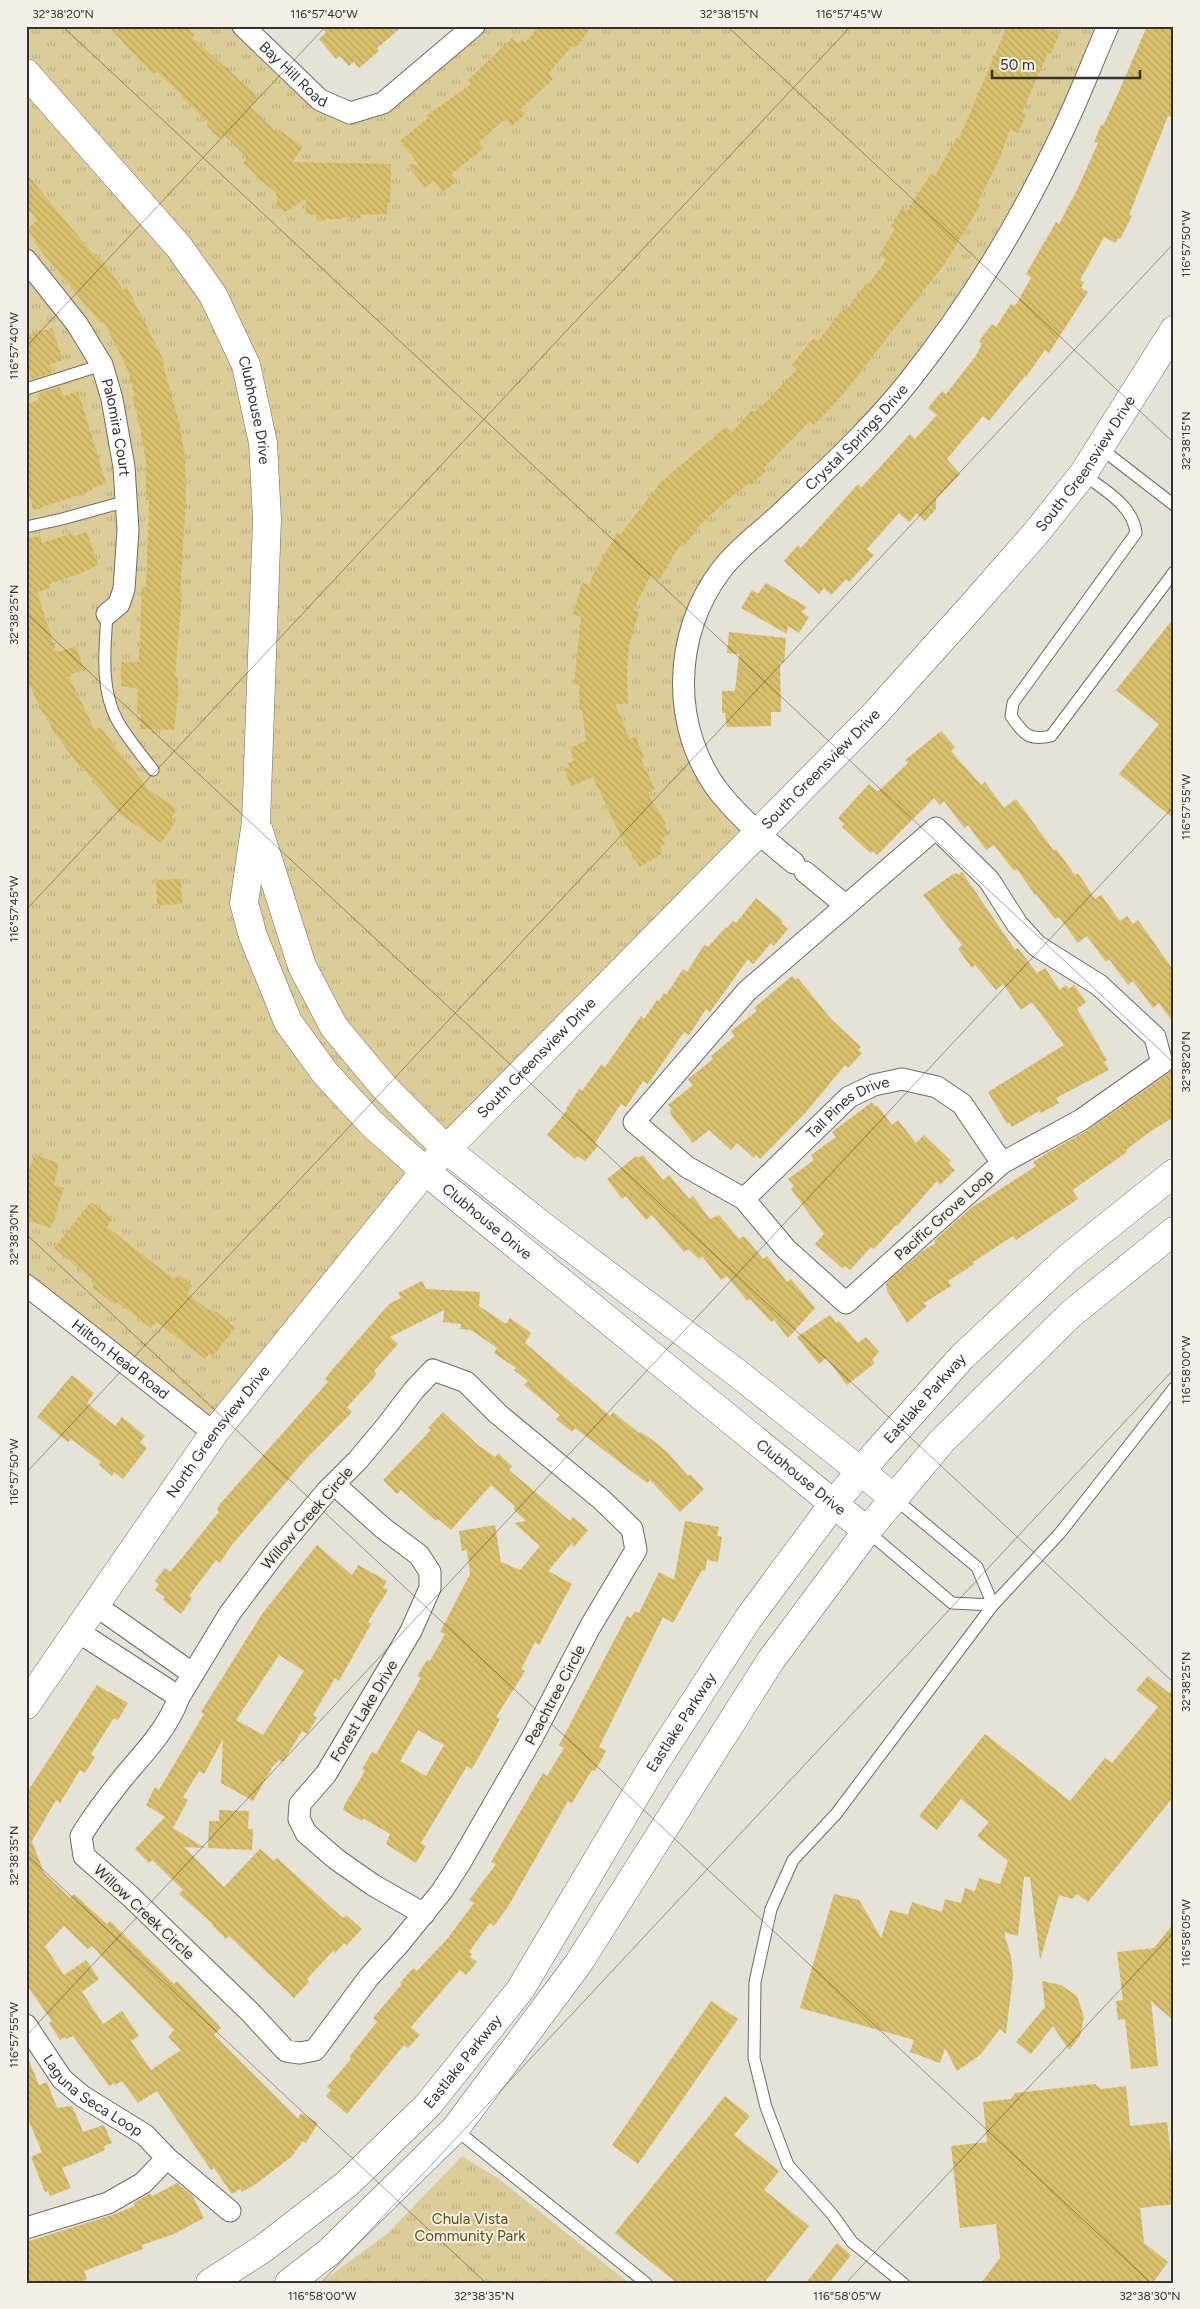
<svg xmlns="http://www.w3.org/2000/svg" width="1200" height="2309" font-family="Figtree,sans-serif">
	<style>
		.grass { fill: url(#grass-tufts) }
		.building { fill: url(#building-back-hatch); fill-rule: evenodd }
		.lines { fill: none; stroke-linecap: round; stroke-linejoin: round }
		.lane-casing { stroke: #6f6d64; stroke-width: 13 }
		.street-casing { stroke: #6f6d64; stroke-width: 23 }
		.secondary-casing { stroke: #6f6d64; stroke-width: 29 }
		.primary-casing { stroke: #6f6d64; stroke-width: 29 }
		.lane { stroke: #fff; stroke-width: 11 }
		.street { stroke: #fff; stroke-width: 21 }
		.secondary { stroke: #fff; stroke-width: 28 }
		.primary { stroke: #fff; stroke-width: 28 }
		.ticks { fill: none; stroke: #33322f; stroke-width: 1; stroke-opacity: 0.45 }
		.labels { text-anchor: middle; stroke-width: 4; stroke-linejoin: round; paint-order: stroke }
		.street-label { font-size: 15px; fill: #33322f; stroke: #f2efe6 }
		.park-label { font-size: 15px; fill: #604e0b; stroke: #f2efe6 }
		.neatline { fill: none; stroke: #33322f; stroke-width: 2 }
		.ticks-label { font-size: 12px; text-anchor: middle; fill: #33322f }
	</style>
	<defs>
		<pattern id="grass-tufts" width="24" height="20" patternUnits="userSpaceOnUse" patternTransform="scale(1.25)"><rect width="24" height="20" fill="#dccc98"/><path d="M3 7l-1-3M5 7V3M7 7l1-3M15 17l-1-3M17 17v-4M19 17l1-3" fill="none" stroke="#bdb083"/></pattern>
		<pattern id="building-back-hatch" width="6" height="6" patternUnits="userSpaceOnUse" patternTransform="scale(1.25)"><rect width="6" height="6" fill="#d9c06c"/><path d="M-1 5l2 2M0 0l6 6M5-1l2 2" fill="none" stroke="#bba55e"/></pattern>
	</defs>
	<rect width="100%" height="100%" fill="#e5e2d8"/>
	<g class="grass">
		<polygon points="26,26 250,26 320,92 351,104 369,101 467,26 1096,26 1044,148 1010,215 971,279 927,341 880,399 829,453 735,541 688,611 696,754 758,820 479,1107 216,1435 26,1283"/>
		<polygon points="462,2156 499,2179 629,2283 320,2283 387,2234"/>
	</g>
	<g class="building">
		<polygon points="108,26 186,26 195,35 192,38 259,97 250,107 277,133 279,130 303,147 292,162 391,164 390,203 387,203 387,214 360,215 361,218 342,217 342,219 316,219 316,215 305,214 306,199 285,212 278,208 276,192 255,176 256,175 243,163 247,157 224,135 219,138 207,126 208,122 182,98 183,96 157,72 153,74"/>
		<polygon points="321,26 403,26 377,48 379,51 359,68 354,62 349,66 340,56 336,59 319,39 326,33"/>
		<polygon points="539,26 592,26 577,46 574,48 572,46 549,73 553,79 520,109 525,114 512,126 505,119 479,142 484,148 451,174 457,181 443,192 434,181 425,188 407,164 419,165 400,141 428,118 426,116 471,84 468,80 512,38 518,44 523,39 525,42"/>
		<polygon points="1007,26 1039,26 1059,35 1051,54 1048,53 1022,112 1026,114 1018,133 1010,130 997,164 979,199 978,204 980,205 946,262 845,392 814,425 810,421 764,468 766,471 751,485 749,483 744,487 726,501 701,524 685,545 682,542 659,580 651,575 633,610 639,612 629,646 627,669 628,704 615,704 627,734 630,739 636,737 644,758 641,759 655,789 647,793 666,824 664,826 669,834 662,838 665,844 660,847 663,853 640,867 621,837 593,777 571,786 564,769 569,767 568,763 575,760 570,748 586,741 582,710 580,710 579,684 574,685 581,617 573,614 582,583 590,585 592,577 617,533 620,535 662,481 726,427 731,433 752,410 754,412 763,405 797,369 792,365 808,344 814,338 818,341 844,308 846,310 867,283 869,284 886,260 879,255 895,229 891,226 902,208 907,211 931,174 935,176 957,137 959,139"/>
		<polygon points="1147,26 1174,26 1174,118 1168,116 1129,215 1132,216 1120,239 1118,238 1116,243 1104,237 1080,280 1084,282 1081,288 1088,292 1049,353 1045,350 1026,377 1025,376 989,421 983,416 947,459 960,474 936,499 936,509 925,521 917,513 909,522 899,513 867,549 874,555 849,582 846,579 831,595 824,588 819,594 784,561 798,545 801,548 858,484 861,488 910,434 915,439 937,415 928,408 942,391 946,394 975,357 982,344 979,341 992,324 996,327 1011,304 1015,306 1031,278 1026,274 1056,222 1059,224 1078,188 1098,143 1094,142 1101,125 1103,126 1117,96"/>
		<polygon points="26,173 87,247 106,265 123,290 127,287 165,363 163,364 179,422 185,457 186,499 180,593 182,593 175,677 178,677 178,696 174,730 140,729 141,714 137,714 138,689 121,686 121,662 139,662 142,587 146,587 149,500 146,500 146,463 139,421 132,397 135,396 127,368 104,322 101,324 34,242 36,241 27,229 38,220 26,207"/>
		<polygon points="52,328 63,360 49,365 52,373 32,379 26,363 26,335"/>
		<polygon points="59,387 64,396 78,391 106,483 92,488 93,490 34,510 26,486 26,404 39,400 37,394"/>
		<polygon points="87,532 98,565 79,574 49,584 50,588 37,592 56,651 59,652 76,646 84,670 71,674 71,676 69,677 95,730 100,727 148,789 177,809 171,818 176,821 161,843 119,813 84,769 80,767 53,731 46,715 44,716 26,678 26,539 40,535 42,543 72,533 73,537"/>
		<polygon points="766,583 807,607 801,612 809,617 799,633 788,626 787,634 741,608 752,590 758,594"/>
		<polygon points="1174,618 1174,819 1119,774 1159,724 1116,690"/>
		<polygon points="729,632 786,638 784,663 780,662 781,712 771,712 771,726 727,727 725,713 722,713 722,691 735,691 739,654 727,653"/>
		<polygon points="941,731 955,747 951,751 981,785 985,782 1004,808 1016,799 1054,851 1056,849 1075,875 1078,873 1095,899 1101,895 1120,921 1127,916 1133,924 1138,920 1174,971 1174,1024 1159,1003 1153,1008 1133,981 1128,985 1109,959 1106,962 1087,936 1078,943 1059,917 1055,919 1036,894 1035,895 1017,869 1014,871 994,845 986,850 968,825 964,828 944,801 940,805 934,798 877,855 873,851 871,853 868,851 842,827 844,824 838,818 869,784 877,791 881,789 908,763 905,760"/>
		<polygon points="962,872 1015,950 1018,948 1037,973 1045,968 1060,990 1066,985 1069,989 1074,985 1086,1002 1077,1009 1107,1060 1104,1062 1109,1070 1056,1098 1059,1103 1041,1113 1039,1111 1012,1127 1009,1122 1007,1124 988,1092 1064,1045 1032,1002 1021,1010 1003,984 996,990 975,965 972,968 958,949 962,945 923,895 953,874 957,873 958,875"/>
		<polygon points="181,879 182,904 157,905 156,880"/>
		<polygon points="756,898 783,921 781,923 788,929 774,946 771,943 753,964 748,959 710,1012 706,1009 689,1035 684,1032 648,1084 643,1081 626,1107 621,1104 595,1143 598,1146 585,1161 578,1156 575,1159 547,1135 567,1110 566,1109 579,1089 582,1091 601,1065 605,1067 641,1016 644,1019 657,1000 659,1001 664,993 666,995 683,969 687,972 704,945 708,947 726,927 727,928 733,921 736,923"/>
		<polygon points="792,976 796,980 798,978 831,1019 861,1047 858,1050 862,1053 848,1068 845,1065 806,1112 760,1159 756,1155 754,1158 737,1143 731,1150 709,1130 693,1143 671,1115 670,1110 672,1109 668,1105 693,1085 688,1079 713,1059 711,1056 735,1036 731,1031 757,1011 754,1008"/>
		<polygon points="1174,1067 1174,1117 1151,1131 1126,1150 1127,1152 1074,1189 1073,1191 1078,1199 1016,1240 1013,1236 973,1262 974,1264 948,1281 951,1286 924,1303 927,1306 907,1323 887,1291 886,1283 921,1252 936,1243 934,1241 971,1208 1036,1166 1033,1162 1049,1152 1088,1130 1169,1073"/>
		<polygon points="872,1102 875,1107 877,1105 892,1125 898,1120 916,1143 924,1135 951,1161 948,1163 955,1170 940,1185 937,1181 897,1226 896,1225 874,1249 871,1247 850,1270 845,1266 843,1269 815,1244 824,1234 791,1189 794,1186 788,1179 814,1160 811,1155 836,1137 832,1132"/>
		<polygon points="35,1155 59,1163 54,1185 64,1188 51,1228 26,1220 26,1177"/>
		<polygon points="643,1155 663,1180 669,1175 689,1199 693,1196 710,1219 719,1215 739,1239 744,1236 763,1259 767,1256 787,1282 791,1279 815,1308 788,1338 774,1320 771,1322 750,1299 747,1301 727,1276 721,1280 702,1256 699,1259 688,1249 684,1252 652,1215 646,1220 626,1196 622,1199 607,1179 636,1156 638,1158"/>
		<polygon points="91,1202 112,1218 107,1227 166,1273 175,1279 178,1275 192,1286 187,1293 207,1309 217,1312 235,1328 212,1357 209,1354 205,1359 157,1322 151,1328 117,1302 115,1305 92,1287 96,1282 54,1248"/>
		<polygon points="422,1281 426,1289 480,1292 479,1306 506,1324 510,1318 531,1333 525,1343 610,1416 613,1412 639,1433 640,1432 650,1438 668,1453 688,1476 690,1474 704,1489 680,1512 650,1480 647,1483 575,1428 572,1432 556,1419 560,1415 524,1385 528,1381 514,1370 516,1368 494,1353 497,1348 471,1330 460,1329 461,1324 443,1322 444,1310 390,1337 398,1344 374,1371 376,1374 372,1380 347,1407 352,1412 306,1459 231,1546 220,1563 216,1560 189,1596 192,1598 181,1614 163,1600 165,1597 155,1590 159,1584 155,1581 165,1568 170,1572 177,1564 219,1512 217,1509 220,1504 328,1382 325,1379 332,1370 389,1304 401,1298 398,1293"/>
		<polygon points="830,1315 836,1323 839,1321 858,1343 866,1337 879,1352 872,1360 875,1363 847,1385 826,1358 819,1364 797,1337"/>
		<polygon points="72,1375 94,1393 87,1403 115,1426 122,1417 145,1436 140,1442 147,1448 123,1479 114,1472 112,1476 99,1465 101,1462 71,1439 68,1442 37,1417"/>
		<path d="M443,1412L479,1446L495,1457L498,1453L512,1466L509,1470L570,1521L573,1517L588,1530L574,1547L571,1544L548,1571L572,1584L539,1645L535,1642L521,1669L525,1671L496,1717L500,1719L472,1769L467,1766L421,1843L426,1846L416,1863L386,1844L390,1834L363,1818L362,1821L343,1810L345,1804L365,1771L362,1769L372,1752L376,1754L421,1678L417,1676L427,1660L430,1661L445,1634L440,1632L470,1574L467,1550L462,1551L459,1531L495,1525L501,1562L520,1570L540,1546L514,1523L526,1521L513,1509L515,1506L491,1485L451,1530L438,1519L436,1521L401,1490L397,1494L383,1480L431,1430L428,1428ZM418,1730L444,1745L426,1776L400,1761Z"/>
		<polygon points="685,1521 719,1527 717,1536 722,1537 718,1562 707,1560 705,1571 702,1570 673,1623 663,1617 599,1747 606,1751 595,1771 592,1770 572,1803 568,1801 509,1905 494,1926 490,1923 469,1952 472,1954 470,1957 477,1962 466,1975 460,1970 411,2027 420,2035 408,2048 404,2045 347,2114 326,2096 331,2090 327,2087 351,2059 349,2057 377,2022 373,2018 402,1984 400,1983 413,1968 417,1971 448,1938 474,1903 469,1900 496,1864 491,1862 543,1773 547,1776 564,1748 559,1745 627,1616 631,1618 635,1611 639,1613 659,1572 674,1580"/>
		<path d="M317,1545L352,1575L358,1565L387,1581L383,1587L388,1590L368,1622L371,1624L339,1681L335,1678L313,1715L317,1718L307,1734L302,1731L283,1762L279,1760L273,1766L253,1801L221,1783L223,1739L204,1774L199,1771L183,1797L188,1800L173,1828L205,1848L184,1847L224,1887L260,1849L274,1861L277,1858L343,1918L346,1915L362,1929L347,1945L344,1943L335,1953L333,1951L307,1979L309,1982L294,1998L229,1936L226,1939L212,1925L213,1924L179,1894L183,1890L152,1860L149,1863L135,1849L165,1817L146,1805L155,1787L159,1790L204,1714L201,1712L262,1614ZM279,1655L304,1671L263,1735L236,1720Z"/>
		<polygon points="1148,1676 1169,1693 1174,1687 1174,1796 1088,1902 1077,1894 1072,1899 1059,1895 1040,1960 1030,1877 1024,1877 1018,1936 1004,1932 1011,1957 1013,1975 1006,2034 1000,2029 980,2055 957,2071 945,2048 940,2063 910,2052 914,2040 800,2008 834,1894 859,1900 881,1938 890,1910 908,1915 912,1902 942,1912 945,1899 961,1903 965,1888 975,1891 979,1878 1000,1884 1008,1861 977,1836 989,1822 961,1799 937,1830 919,1816 985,1734 1070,1801 1105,1758 1112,1763 1158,1707 1136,1690"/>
		<path d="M97,1685L128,1703L118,1720L114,1718L91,1754L95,1757L85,1773L80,1770L60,1803L56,1800L32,1841L44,1873L70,1898L74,1894L107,1924L110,1921L174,1984L177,1981L221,2028L214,2035L298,2119L301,2113L318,2123L306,2143L303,2141L291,2157L256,2184L242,2192L240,2189L232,2194L214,2168L211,2170L157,2091L138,2103L122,2081L115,2085L114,2083L109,2086L73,2036L66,2039L65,2037L60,2040L49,2023L52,2021L26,1984V1794ZM64,1926L88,1949L92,1946L174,2030L168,2037L181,2050L151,2070L131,2041L139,2036L122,2011L103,2024L82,1992L99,1979L86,1960L64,1975L45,1946Z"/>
		<polygon points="219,1810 249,1811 248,1829 253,1829 252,1850 208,1848 209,1821 219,1821"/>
		<polygon points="1174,1923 1174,2021 1151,2001 1158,2066 1131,2069 1125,2019 1118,2020 1116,2001 1123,2000 1117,1952 1154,1948"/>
		<polygon points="1042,1981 1061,1985 1077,1996 1084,2017 1080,2036 1069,2050 1053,2026 1031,2054 1016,2042 1045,2007"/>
		<polygon points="711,2001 738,2019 638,2164 612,2145"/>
		<polygon points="27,2056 39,2085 47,2082 57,2108 72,2106 83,2132 104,2125 112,2143 104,2146 105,2150 90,2157 62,2168 71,2188 50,2196 48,2191 45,2192 31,2157 42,2152 26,2114"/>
		<polygon points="1095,2084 1101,2089 1126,2086 1130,2126 1167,2122 1174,2183 1174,2204 1140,2208 1144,2243 1168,2262 1153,2283 981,2283 1000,2258 996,2224 960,2228 951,2146 987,2142 983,2102 1011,2099 1015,2093"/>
		<polygon points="725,2096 750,2116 734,2135 779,2171 764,2190 809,2226 764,2283 677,2283 615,2233"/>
		<polygon points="177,2183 192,2195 204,2218 174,2234 142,2245 143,2249 84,2271 87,2279 77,2283 28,2283 26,2276 26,2242 112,2215 135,2206 134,2203 150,2193 153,2196"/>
		<polygon points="837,2243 851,2255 829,2283 806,2283"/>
	</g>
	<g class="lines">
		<defs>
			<g id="lane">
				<polyline points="26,389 102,365"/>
				<polyline points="1099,447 1174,505"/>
				<path d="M1083,474C1104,490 1133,505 1136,533L1013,703L1011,716C1024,734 1028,741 1051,736L1174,572"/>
				<polyline points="26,527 62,519 127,501"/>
				<path d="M107,614C105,649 100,688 117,720C127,738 141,754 153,770"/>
				<polyline points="867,1531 952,1603 993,1605 977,1567 894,1498"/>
				<polyline points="455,2129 646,2283"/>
				<polyline points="903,2283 852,2242 832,2214 788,2165 766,2107 754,2058 755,1982 771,1909 793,1860 836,1814 993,1605 1060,1533 1174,1388"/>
			</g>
			<g id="street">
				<path id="s1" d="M243,26L320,100L350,113L383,103L474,26"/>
				<path id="s2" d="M26,260L77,324L102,365L112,399L124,467L128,530L124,589L119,604L107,614"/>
				<polygon points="936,828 989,880 1017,924 1037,946 1099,985 1155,1037 1162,1063 1081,1120 1002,1163 846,1303 786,1249 744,1199 687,1167 634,1122 747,991"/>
				<path id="s3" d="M794,863C767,841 742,820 720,793C670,729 672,633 722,569C738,548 762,531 781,513C825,471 871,429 909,381C967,308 1017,227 1057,143C1076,105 1091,65 1108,26"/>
				<polyline points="805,872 845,905"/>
				<path id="s4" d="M744,1199L849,1097L874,1085L902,1079L937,1087L962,1104L1002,1163"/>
				<path id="s5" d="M26,1285L214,1433"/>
				<path d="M433,1370L466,1382L498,1414L602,1500L632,1529L636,1550L590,1627L532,1738L460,1863L442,1891L399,1944L369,1977L315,2050L300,2053L286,2051L250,2012L130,1896L84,1856L81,1836C94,1814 110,1794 126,1774C146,1751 169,1726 179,1697L230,1613L276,1552L326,1492L358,1460L388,1424L414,1390Z"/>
				<polyline points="334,1484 383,1528 419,1555 430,1572 430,1588 411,1631 326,1774 300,1804 299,1819 306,1833 336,1859 373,1885 424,1914"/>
				<polyline points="95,1605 193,1674"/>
				<polyline points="77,1631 179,1697"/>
				<path id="s6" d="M26,2025L62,2079L82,2096L145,2135L167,2158L230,2211"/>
				<polyline points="26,2228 108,2203 143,2183 167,2158"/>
			</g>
			<g id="secondary">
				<path id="s7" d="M26,73L179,247L213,295L246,365L263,443L267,519L256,822L244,903L253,936L288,1022L325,1073L372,1124L425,1171L867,1531"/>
				<polyline points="259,831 302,966 334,1027 384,1087 446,1149 544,1227 741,1376 894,1498"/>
				<path id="s8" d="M26,1705L214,1433L425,1171L874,715L971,607L1036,533L1083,474L1174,330"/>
			</g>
			<g id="primary">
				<path id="s9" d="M210,2283L264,2248L348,2183L428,2105L520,1990L653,1766L748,1619L834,1503L877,1452L962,1357L1069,1257L1174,1173"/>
				<polyline points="289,2283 329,2252 455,2129 578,1964 771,1660 867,1531 941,1442 1071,1314 1174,1231"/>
			</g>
		</defs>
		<use href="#lane" class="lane-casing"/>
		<use href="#street" class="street-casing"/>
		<use href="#secondary" class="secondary-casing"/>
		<use href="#primary" class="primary-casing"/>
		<use href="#lane" class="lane"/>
		<use href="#street" class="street"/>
		<use href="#secondary" class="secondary"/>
		<use href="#primary" class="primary"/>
	</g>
	<path class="ticks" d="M62,26L1174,1063M727,26L1174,443M26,347L326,26M26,613L1174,1683M26,910L851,26M26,1234L1151,2283M26,1473L1174,243M26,1854L486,2283M26,2036L1174,806M321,2283L1174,1369M846,2283L1174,1932"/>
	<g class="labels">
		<g class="street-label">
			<text dy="5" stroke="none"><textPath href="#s1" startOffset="70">Bay Hill Road</textPath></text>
			<text dy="5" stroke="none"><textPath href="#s7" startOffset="414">Clubhouse Drive</textPath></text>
			<text dy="5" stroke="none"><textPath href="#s2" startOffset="194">Palomira Court</textPath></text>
			<text dy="5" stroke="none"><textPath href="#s3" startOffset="531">Crystal Springs Drive</textPath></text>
			<text dy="5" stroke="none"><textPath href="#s8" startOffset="1636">South Greensview Drive</textPath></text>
			<text dy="5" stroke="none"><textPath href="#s8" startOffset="1231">South Greensview Drive</textPath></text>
			<text dy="5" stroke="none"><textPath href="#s8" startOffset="826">South Greensview Drive</textPath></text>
			<text dy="5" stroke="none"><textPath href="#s4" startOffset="140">Tall Pines Drive</textPath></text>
			<text transform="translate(944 1215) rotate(-42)" y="5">Pacific Grove Loop</text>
			<text dy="5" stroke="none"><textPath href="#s7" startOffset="1319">Clubhouse Drive</textPath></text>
			<text dy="5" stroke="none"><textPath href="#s5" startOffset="120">Hilton Head Road</textPath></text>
			<text dy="5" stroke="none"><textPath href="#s9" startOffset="1148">Eastlake Parkway</textPath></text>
			<text dy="5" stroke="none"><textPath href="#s8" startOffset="334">North Greensview Drive</textPath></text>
			<text dy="5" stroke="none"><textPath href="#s7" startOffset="1724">Clubhouse Drive</textPath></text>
			<text transform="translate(307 1518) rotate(-49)" y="5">Willow Creek Circle</text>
			<text transform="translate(555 1695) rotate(-62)" y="5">Peachtree Circle</text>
			<text transform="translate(364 1711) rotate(-59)" y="5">Forest Lake Drive</text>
			<text dy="5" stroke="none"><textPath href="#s9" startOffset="742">Eastlake Parkway</textPath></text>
			<text transform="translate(144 1912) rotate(43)" y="5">Willow Creek Circle</text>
			<text dy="5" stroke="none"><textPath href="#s9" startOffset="338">Eastlake Parkway</textPath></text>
			<text dy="5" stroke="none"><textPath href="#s6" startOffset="99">Laguna Seca Loop</textPath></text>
		</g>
		<g class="park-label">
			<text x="470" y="2224">Chula Vista<tspan x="470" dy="17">Community Park</tspan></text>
		</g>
	</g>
	<rect width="1200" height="2309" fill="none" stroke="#f2efe6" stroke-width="55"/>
	<path d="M992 70v8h148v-8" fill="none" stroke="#33322f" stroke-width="2.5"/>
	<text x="1000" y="70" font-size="15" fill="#33322f" stroke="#f2efe6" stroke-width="4" paint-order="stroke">50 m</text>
	<rect x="28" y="28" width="1144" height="2254" class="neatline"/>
	<g class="ticks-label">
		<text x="63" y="18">32°38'20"N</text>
		<text x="324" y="18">116°57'40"W</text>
		<text x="729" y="18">32°38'15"N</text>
		<text x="849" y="18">116°57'45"W</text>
		<text transform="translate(1186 244) rotate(-90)" y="4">116°57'50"W</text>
		<text transform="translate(14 346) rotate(-90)" y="4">116°57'40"W</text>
		<text transform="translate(1186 441) rotate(-90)" y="4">32°38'15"N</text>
		<text transform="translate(14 615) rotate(-90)" y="4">32°38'25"N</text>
		<text transform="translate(1186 807) rotate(-90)" y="4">116°57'55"W</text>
		<text transform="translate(14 909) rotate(-90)" y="4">116°57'45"W</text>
		<text transform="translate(1186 1062) rotate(-90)" y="4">32°38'20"N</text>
		<text transform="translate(14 1235) rotate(-90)" y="4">32°38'30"N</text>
		<text transform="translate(1186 1370) rotate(-90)" y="4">116°58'00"W</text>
		<text transform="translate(14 1472) rotate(-90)" y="4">116°57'50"W</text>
		<text transform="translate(1186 1682) rotate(-90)" y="4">32°38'25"N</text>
		<text transform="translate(14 1856) rotate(-90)" y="4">32°38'35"N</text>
		<text transform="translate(1186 1933) rotate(-90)" y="4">116°58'05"W</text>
		<text transform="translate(14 2035) rotate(-90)" y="4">116°57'55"W</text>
		<text x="322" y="2300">116°58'00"W</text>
		<text x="484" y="2300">32°38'35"N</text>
		<text x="847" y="2300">116°58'05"W</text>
		<text x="1150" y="2300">32°38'30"N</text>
	</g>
</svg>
